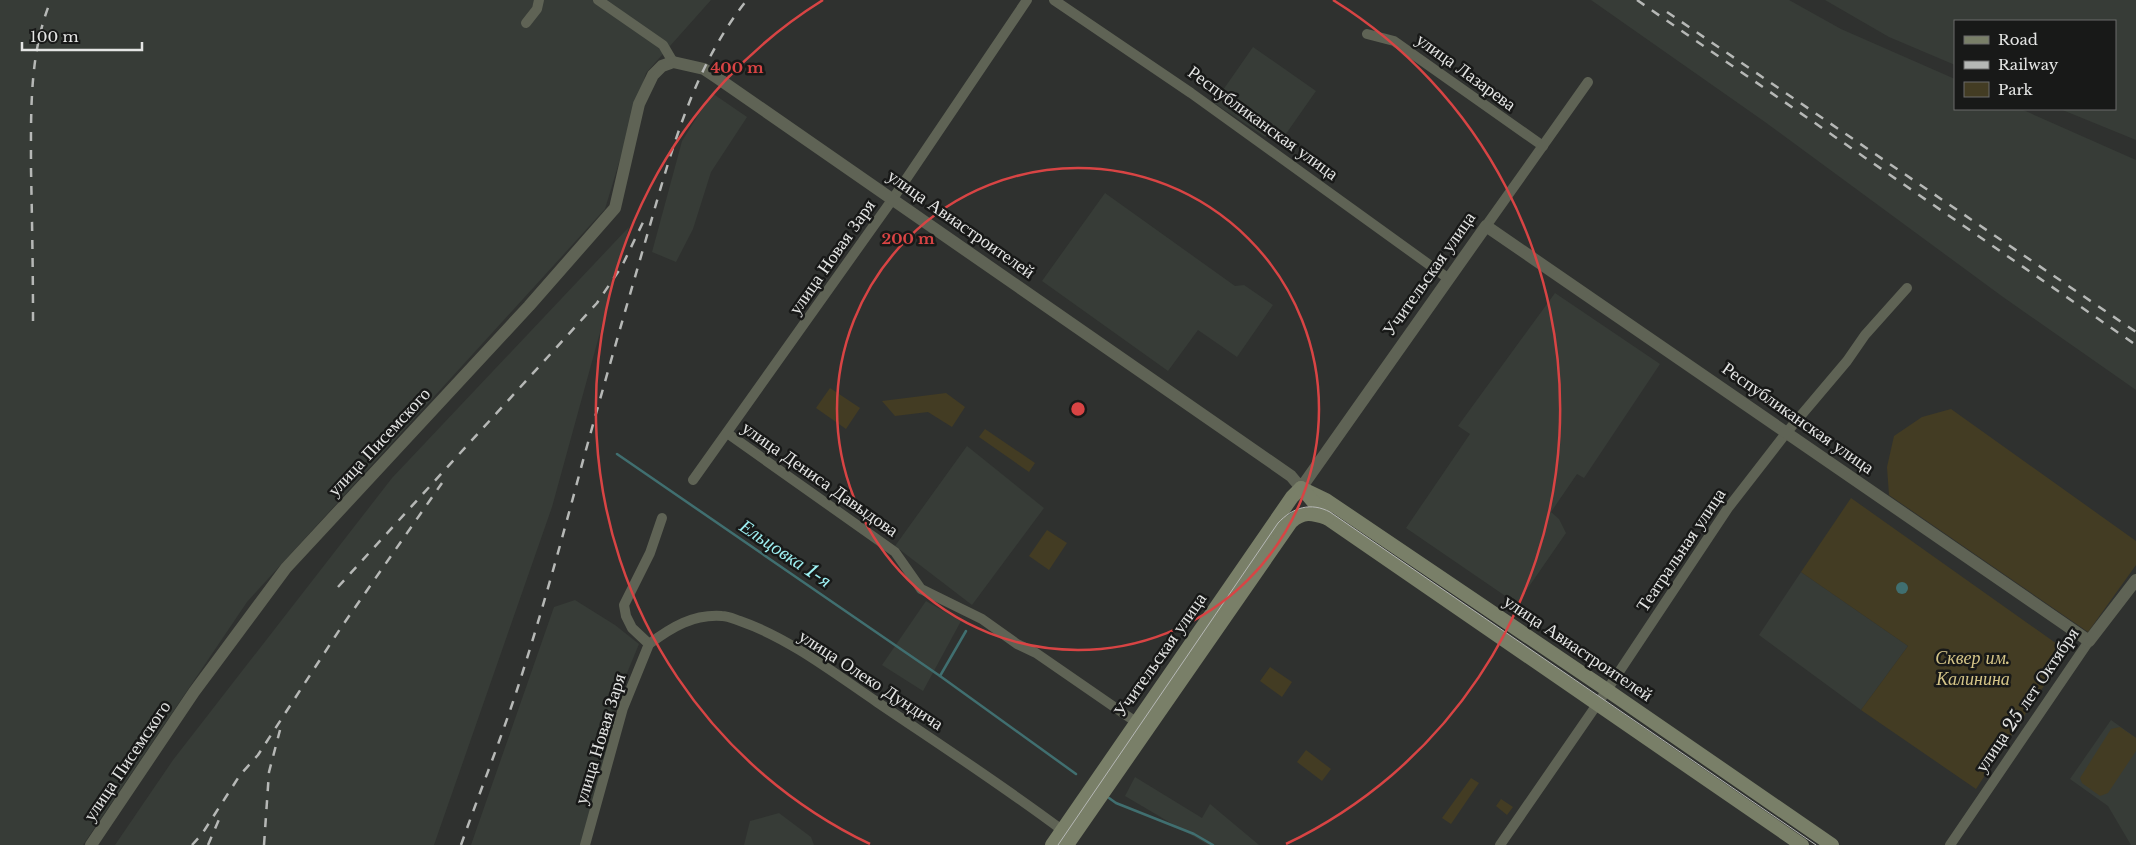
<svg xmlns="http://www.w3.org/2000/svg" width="2136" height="845" font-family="'Libre Baskerville',serif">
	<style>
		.built { fill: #373c37 }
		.green { fill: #433c23 }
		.water { fill: #406f70 }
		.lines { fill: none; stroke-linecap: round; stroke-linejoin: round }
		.stream { stroke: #406f70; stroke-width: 2.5 }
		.minor { stroke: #5f6355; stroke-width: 10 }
		.tertiary { stroke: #5f6355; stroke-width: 12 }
		.secondary { stroke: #797f68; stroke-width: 14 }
		.tram { stroke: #b6b8b6; stroke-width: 1 }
		.rail { stroke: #b6b8b6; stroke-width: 2.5; stroke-dasharray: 9 9; stroke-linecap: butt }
		.ring { fill: none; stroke: #d84444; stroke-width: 2.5 }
		.labels { text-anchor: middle; stroke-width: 5; stroke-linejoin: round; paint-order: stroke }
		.street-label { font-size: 18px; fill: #e4e5e4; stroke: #181918 }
		.park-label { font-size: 18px; font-style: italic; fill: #d5c588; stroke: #181918 }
		.water-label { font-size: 19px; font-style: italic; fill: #9ef1f3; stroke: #181918 }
		.centre { fill: #d84444; stroke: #181918; stroke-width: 2.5 }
		.ring-label { font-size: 15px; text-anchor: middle; font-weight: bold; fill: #d84444; stroke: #181918; stroke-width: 5; stroke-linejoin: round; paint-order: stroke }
	</style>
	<rect width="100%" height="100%" fill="#2f312f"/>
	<g class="built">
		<polygon points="0,0 711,0 646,73 605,209 247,602 83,845 0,845"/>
		<polygon points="1591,0 1789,0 1841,29 1955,79 1955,109 2021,109 2136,160 2136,390 2003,297 1765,122"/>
		<polygon points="1825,0 2136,0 2136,140 2060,109 2115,109 2115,21 1955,21 1955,65 1889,37"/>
		<polygon points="1253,47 1316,91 1281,141 1270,132 1265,137 1214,103"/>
		<polygon points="712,93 747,117 711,172 693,229 676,262 652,252 682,141"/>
		<polygon points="1105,193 1235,286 1244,285 1273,305 1237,357 1198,330 1168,371 1042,281"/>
		<polygon points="629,227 552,507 434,845 115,845 173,760 392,478"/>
		<polygon points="1555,293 1660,364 1584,478 1577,474 1551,512 1559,519 1566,533 1517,604 1406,528 1470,434 1458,426"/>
		<polygon points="967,446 1044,508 972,605 895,546"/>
		<polygon points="1801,572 1908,646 1861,710 1759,635"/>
		<polygon points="575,600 615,625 639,644 620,690 595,811 584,845 471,845 554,607"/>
		<polygon points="926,601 961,621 923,691 882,665"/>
		<polygon points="2111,720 2136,738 2136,845 2131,845 2108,806 2070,779"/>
		<polygon points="1135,777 1202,818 1210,804 1259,845 1208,845 1125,796"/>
		<polygon points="779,813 811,837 814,845 744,845 750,821"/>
	</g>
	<g class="green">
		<polygon points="830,388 860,408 846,429 816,408"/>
		<polygon points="946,393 965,407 952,427 928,412 895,416 882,401"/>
		<polygon points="1951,409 2136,541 2136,565 2088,632 1889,495 1887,467 1894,436 1922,417"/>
		<polygon points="985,429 1035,463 1029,472 979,437"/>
		<polygon points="1851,498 2067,651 1976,789 1861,710 1908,646 1801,572"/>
		<polygon points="1047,530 1067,543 1049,570 1029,556"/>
		<polygon points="1270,667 1292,682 1282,697 1260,681"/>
		<polygon points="2120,727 2136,738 2136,751 2108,793 2100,796 2082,783 2080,778 2111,729"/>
		<polygon points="1306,750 1331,769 1322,781 1297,762"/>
		<polygon points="1471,778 1479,783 1451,824 1442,818"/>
		<polygon points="1501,799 1513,807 1507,815 1496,806"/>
	</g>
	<circle class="water" cx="1902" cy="588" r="6"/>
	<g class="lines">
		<g class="stream">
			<polyline points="617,454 940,676"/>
			<polyline points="966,631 940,676 1076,774"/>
			<polyline points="1109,798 1116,803 1194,834 1213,845"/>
		</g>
		<g class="minor">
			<polyline points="598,0 663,45 673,62"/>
			<polyline points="1054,0 1191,93 1449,279"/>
			<polyline points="526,23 537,9 539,0"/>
			<polyline points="1367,34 1394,41 1543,146"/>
			<polyline points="1486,226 1588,82"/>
			<polyline points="727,433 895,552 921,589 982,619 1017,644 1036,653 1136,722"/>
			<polyline points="693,480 892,200 1027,0"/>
			<path d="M649,644C672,627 693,614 722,616C728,616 734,619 740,621C789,638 834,673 877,702C939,744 1002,785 1062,830"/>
			<polyline points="649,644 632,628 626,616 624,605 650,553 662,518"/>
			<polyline points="585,845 623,708 649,644"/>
			<polyline points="1500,845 1607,690 1728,508 1787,432 1847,361 1865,335 1907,288"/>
			<polyline points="1950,845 2089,641"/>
		</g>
		<polyline class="tertiary" points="91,845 194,692 286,568 529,306 615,208 639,104 653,75 662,66 673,62 704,69 716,77 1291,476 1301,488 1486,226 2089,641 2136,580"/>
		<g class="secondary">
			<polyline points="1301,488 1326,500 1607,690 1832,845"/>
			<polyline points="1305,492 1327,518 1802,845"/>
			<polyline points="1052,845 1292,497 1301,488"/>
			<path d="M1067,845L1291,522C1303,511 1312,513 1327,518"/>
		</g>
		<path class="tram" d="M1058,845L1278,523C1293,507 1311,502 1330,512L1816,845"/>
		<g class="rail">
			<polyline points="1637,0 2136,345"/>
			<polyline points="1667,12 2136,332"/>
			<path d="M33,321C33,270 32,219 31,169C31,112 29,53 51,0"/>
			<polyline points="338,587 597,303 622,266 646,216"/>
			<polyline points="192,845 202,834 240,775 258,755 340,629 442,483"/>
			<polyline points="208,845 220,817"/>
			<polyline points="264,845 269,772 280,730"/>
			<path d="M461,845C479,794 499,744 516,693C540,619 561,543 581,468C602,391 624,315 646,239C670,156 692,68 747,0"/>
		</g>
	</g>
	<g class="ring">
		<circle cx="1078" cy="409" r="241"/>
		<path d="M870 844A482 482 0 0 1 823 0M1333 0A482 482 0 0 1 1286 844"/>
	</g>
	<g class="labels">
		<g class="street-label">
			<text transform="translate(1466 72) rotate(36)" y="6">улица Лазарева</text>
			<text transform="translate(1263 123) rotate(36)" y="6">Республиканская улица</text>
			<text transform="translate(961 224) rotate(35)" y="6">улица Авиастроителей</text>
			<text transform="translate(832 257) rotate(-55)" y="6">улица Новая Заря</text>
			<text transform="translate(1429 274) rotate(-55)" y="6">Учительская улица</text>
			<text transform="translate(1798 418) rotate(35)" y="6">Республиканская улица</text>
			<text transform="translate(379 442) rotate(-47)" y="6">улица Писемского</text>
			<text transform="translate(820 479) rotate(35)" y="6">улица Дениса Давыдова</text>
			<text transform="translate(1681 550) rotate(-56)" y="6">Театральная улица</text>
			<text transform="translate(1578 648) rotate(34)" y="6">улица Авиастроителей</text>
			<text transform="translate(1160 655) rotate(-55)" y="6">Учительская улица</text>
			<text transform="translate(871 680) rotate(33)" y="6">улица Олеко Дундича</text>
			<text transform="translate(2027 700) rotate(-56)" y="6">улица 25 лет Октября</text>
			<text transform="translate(600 739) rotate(-73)" y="6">улица Новая Заря</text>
			<text transform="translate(127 761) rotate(-56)" y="6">улица Писемского</text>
		</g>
		<g class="park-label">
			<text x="1973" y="664">Сквер им.<tspan x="1973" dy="21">Калинина</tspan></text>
		</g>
		<g class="water-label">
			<text transform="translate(786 553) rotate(34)" y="7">Ельцовка 1-я</text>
		</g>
	</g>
	<circle cx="1078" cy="409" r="8" class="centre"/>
	<g class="ring-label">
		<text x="737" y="73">400 m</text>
		<text x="908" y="244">200 m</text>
	</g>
	<rect x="1954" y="20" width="162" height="90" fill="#181918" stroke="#6a6b6a"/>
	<rect x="1964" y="36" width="25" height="8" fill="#797f68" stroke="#6a6b6a"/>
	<text x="1998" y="45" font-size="15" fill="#e4e5e4">Road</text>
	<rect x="1964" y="61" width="25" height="8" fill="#b6b8b6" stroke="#6a6b6a"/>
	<text x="1998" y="70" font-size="15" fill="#e4e5e4">Railway</text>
	<rect x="1964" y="82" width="25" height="15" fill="#433c23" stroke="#6a6b6a"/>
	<text x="1998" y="95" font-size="15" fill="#e4e5e4">Park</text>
	<path d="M22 42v8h120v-8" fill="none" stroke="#e4e5e4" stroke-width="2.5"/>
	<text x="30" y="42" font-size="15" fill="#e4e5e4" stroke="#181918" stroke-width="4" paint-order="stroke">100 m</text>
</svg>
